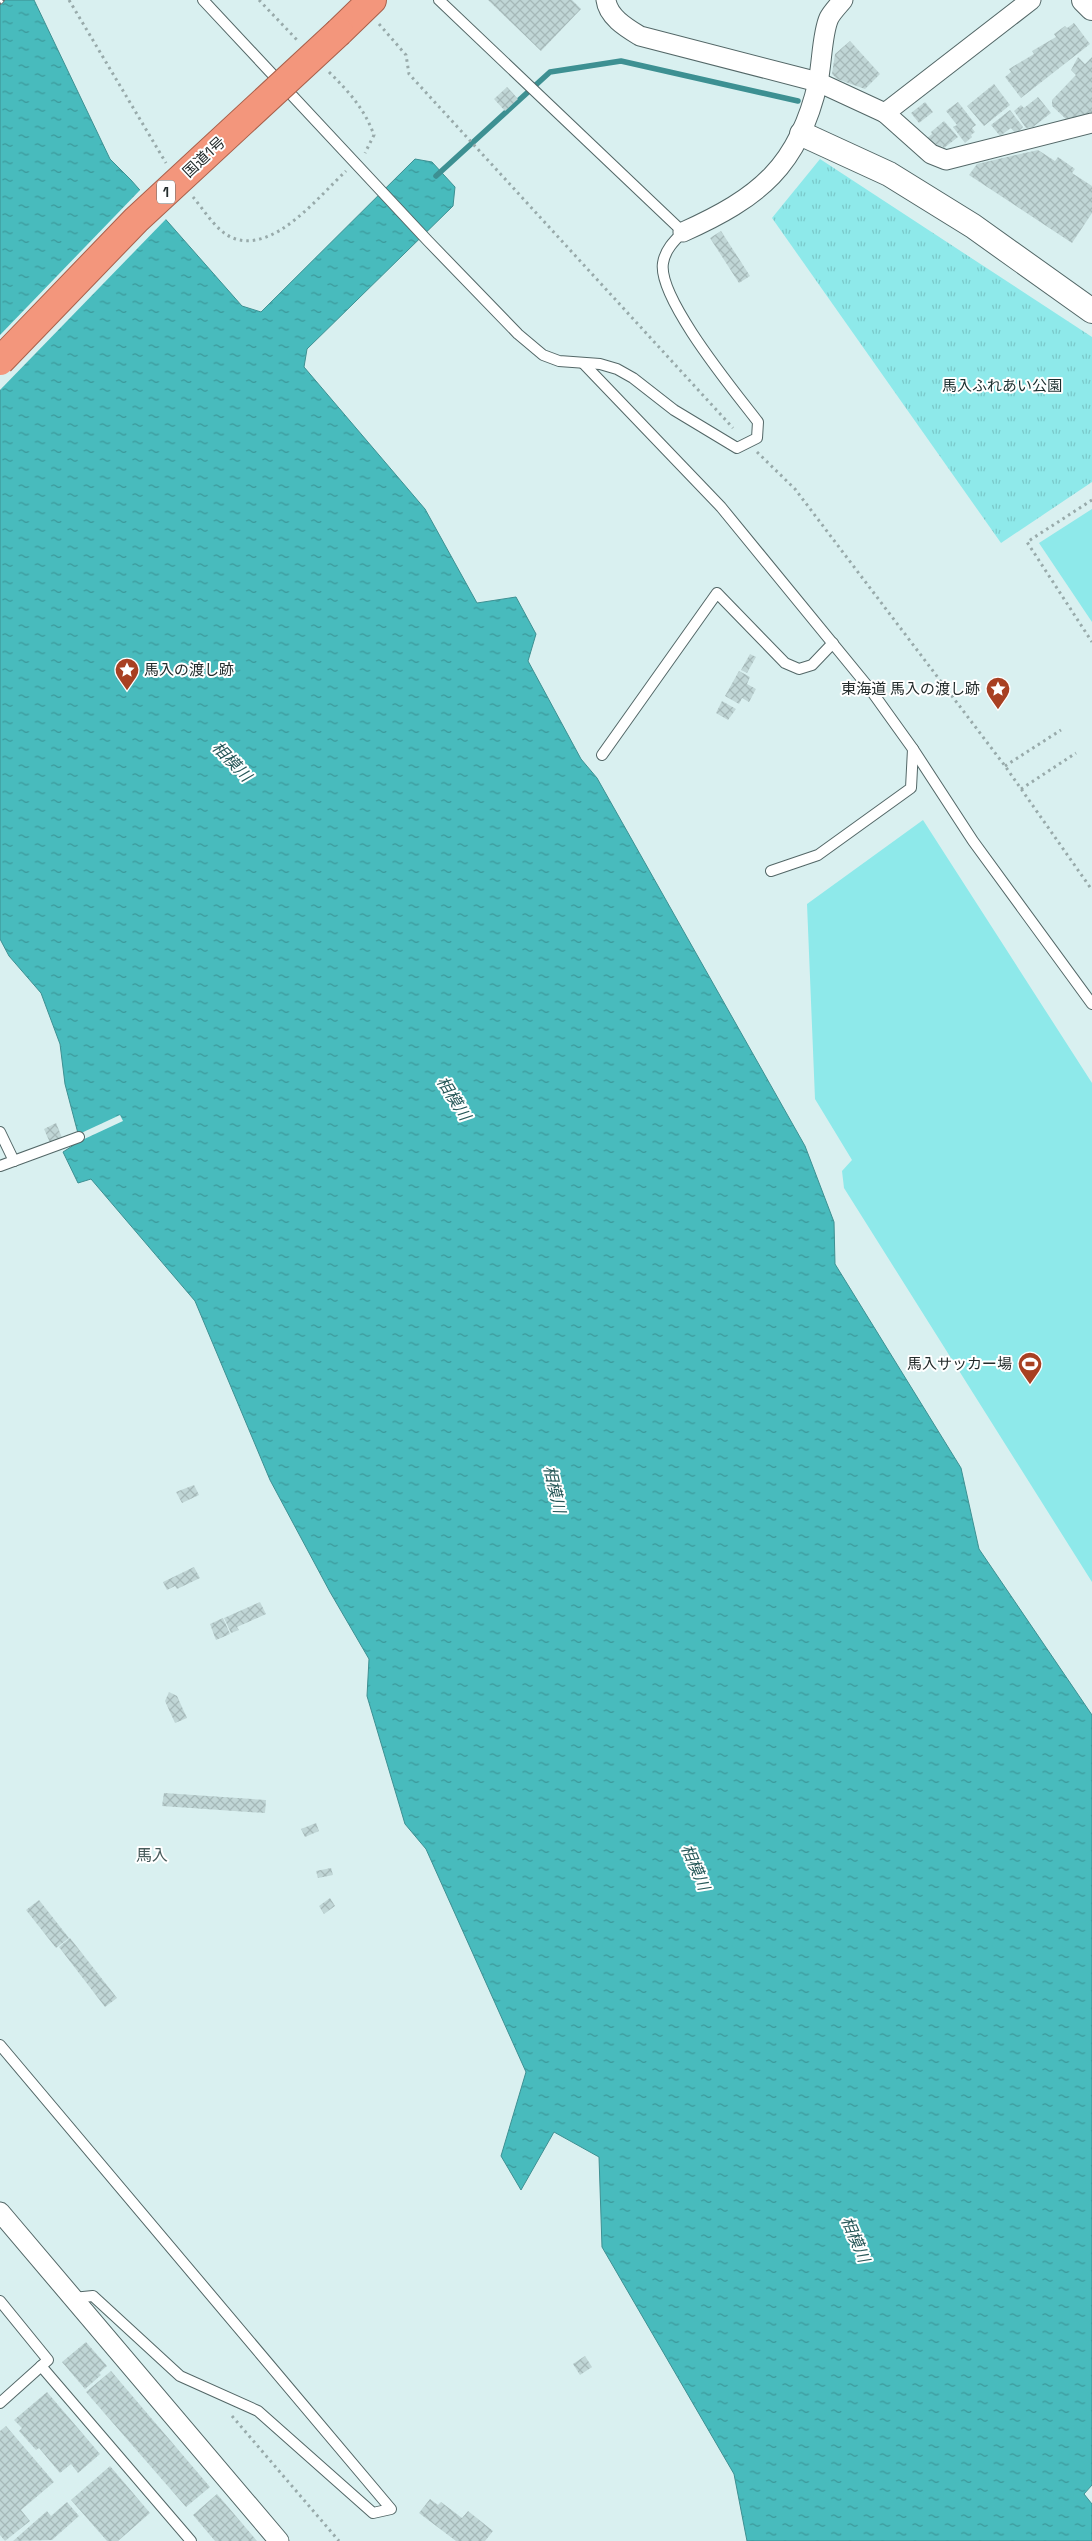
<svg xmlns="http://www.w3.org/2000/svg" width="1092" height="2541" font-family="'Space Grotesk','Noto Sans JP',sans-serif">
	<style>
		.grass { fill: #8ee9ea }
		.park { fill: url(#park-tufts) }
		.water { fill: url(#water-ripples); stroke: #3d9092 }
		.pier { fill: #d9f0f0 }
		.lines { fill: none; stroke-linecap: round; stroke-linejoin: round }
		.stream { stroke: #3d9092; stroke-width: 5.5 }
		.building { fill: url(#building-cross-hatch) }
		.service-casing { stroke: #536767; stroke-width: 12 }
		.minor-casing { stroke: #536767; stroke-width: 21 }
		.tertiary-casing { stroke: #536767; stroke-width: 26 }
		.trunk-casing { stroke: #a8604b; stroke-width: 30 }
		.path { stroke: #98aaaa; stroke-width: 3; stroke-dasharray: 2.5 4; stroke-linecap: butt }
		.service { stroke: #fff; stroke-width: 10 }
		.minor { stroke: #fff; stroke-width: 19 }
		.tertiary { stroke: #fff; stroke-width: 24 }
		.trunk { stroke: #f3967c; stroke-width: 28 }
		.rail-casing { stroke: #657373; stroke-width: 5.5 }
		.rail { stroke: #fff; stroke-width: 4; stroke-dasharray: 11; stroke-linecap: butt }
		.trunk-bridge-casing { stroke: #a8604b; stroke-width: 30; stroke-linecap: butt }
		.trunk-bridge { stroke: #f3967c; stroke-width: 28 }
		.labels { text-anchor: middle; stroke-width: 4; stroke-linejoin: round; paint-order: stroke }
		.shield { fill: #fff; stroke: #656b6b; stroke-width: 1 }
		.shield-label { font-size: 14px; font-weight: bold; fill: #232c2c }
		.street-label { font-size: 15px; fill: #232c2c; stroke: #fff }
		.park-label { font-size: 15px; fill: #1a2e2e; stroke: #fff }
		.poi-label { font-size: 15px; fill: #232c2c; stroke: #fff; text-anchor: end }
		.water-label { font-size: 16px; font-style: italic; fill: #275859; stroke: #fff }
		.neighbourhood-label { font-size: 16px; fill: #465a5a; stroke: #fff }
	</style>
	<defs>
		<pattern id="park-tufts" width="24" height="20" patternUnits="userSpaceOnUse" patternTransform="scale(1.25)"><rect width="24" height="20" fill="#8ee9ea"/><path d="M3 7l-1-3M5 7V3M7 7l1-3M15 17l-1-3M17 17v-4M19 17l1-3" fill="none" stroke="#7ac8c9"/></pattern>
		<pattern id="water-ripples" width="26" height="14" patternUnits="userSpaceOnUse" patternTransform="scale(1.25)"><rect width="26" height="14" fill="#48bbbd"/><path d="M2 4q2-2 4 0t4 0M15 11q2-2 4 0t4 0" fill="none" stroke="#3c989a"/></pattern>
		<pattern id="building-cross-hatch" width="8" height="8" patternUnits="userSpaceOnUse" patternTransform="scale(1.25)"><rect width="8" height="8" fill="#c0d6d6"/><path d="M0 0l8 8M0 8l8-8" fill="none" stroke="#a5b8b8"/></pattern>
	</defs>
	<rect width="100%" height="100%" fill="#d9f0f0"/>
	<g class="grass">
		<polygon points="1092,509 1092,622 1039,543"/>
		<polygon points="923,820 1092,1083 1092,1582 844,1188 842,1171 852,1160 815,1099 807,904"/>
	</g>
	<polygon class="park" points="820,159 1092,337 1092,482 1001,543 772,218"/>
	<polygon class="water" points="0,0 34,0 110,159 131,180 242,306 261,312 415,159 432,162 455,187 453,206 307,349 304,367 425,509 477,603 516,597 536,634 528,661 581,759 597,778 805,1146 834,1222 835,1264 961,1468 979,1549 1092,1715 1092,2485 1084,2494 1092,2504 1092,2541 747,2541 734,2474 602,2247 599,2157 554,2132 521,2190 501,2156 526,2072 426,1849 405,1824 367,1696 369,1659 330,1592 270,1480 195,1301 91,1179 78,1183 63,1152 80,1141 65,1084 60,1044 41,993 9,956 0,939"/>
	<g class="pier">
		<polygon points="142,188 168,217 0,390 0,335"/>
		<polygon points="120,1115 123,1121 80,1141 79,1134"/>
	</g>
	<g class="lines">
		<polyline class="stream" points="436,176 550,72 621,61 798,101"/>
	</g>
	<g class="building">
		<polygon points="488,0 572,0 581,9 541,51"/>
		<polygon points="1074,23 1090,44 1021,98 1005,77 1011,72 1009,69 1034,54 1032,51 1056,37 1054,34 1065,26 1067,28"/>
		<polygon points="850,41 880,74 865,89 837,79 832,74 835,54"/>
		<polygon points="1078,57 1085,64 1092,57 1092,113 1066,119 1052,106 1052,100 1076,75 1071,70"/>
		<polygon points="994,84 1010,105 984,126 967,106"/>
		<polygon points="507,87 518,99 505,111 494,99"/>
		<polygon points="1038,97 1051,113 1033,127 1026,128 1014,111 1021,105 1024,108"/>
		<polygon points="925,102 933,112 919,123 911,113"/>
		<polygon points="958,102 976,125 972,128 975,132 971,135 972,137 965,143 953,127 957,125 946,111"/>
		<polygon points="1010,110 1023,127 1016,134 1011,128 1000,136 991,125"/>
		<polygon points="944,121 958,137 944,148 942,146 936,151 926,139 932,134 931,132"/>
		<polygon points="1038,150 1055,161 1058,157 1075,169 1072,173 1092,186 1092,213 1072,243 969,175 977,164"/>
		<polygon points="721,231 750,276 739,283 710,238"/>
		<polygon points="750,654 756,657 747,673 741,670"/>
		<polygon points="739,671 750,677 747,684 756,689 749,702 742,698 739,704 725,696"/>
		<polygon points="722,701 736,709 728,720 716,713"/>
		<polygon points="56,1123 63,1140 51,1145 44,1129"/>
		<polygon points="194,1485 199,1495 182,1503 176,1492"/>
		<polygon points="194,1567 200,1578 177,1589 175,1586 167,1590 163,1582"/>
		<polygon points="260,1602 266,1614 237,1627 239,1630 231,1633 224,1618"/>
		<polygon points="223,1618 230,1634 216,1640 210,1624"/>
		<polygon points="169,1692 177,1696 187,1718 175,1723 165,1701"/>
		<polygon points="164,1793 266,1800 265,1813 162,1806"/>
		<polygon points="316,1823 319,1831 305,1837 301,1829"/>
		<polygon points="331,1868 333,1875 318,1878 316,1871"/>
		<polygon points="330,1898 335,1906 324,1914 319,1906"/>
		<polygon points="39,1900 69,1938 56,1948 26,1910"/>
		<polygon points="70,1938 117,1998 105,2007 59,1947"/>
		<polygon points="86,2342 107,2366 99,2373 101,2375 85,2389 62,2362"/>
		<polygon points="585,2356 592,2367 580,2375 573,2364"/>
		<polygon points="111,2371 210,2487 186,2507 86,2392"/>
		<polygon points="47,2392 100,2454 78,2473 71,2464 60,2473 39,2448 36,2450 19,2431 22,2428 14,2420"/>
		<polygon points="6,2426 54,2482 21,2510 30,2521 5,2541 0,2535 0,2431"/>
		<polygon points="110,2466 150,2513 118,2541 107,2541 71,2500"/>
		<polygon points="217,2494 257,2541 215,2541 193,2515"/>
		<polygon points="430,2499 438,2505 441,2502 462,2518 468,2511 493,2531 485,2541 456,2541 419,2513"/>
		<polygon points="67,2502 79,2516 52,2540 13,2541 47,2511 51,2516"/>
	</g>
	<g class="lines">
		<defs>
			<g id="service">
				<path d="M203,0L428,241L518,334L543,355L559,361L600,364L617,369L633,378L674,410L737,448L757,438L758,422C736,393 657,298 663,263C665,250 674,241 683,232L439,0"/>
				<polyline points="583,363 721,507 870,689 913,749 973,841 1092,1004"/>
				<polyline points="602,755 717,593 785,663 799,669 812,665 833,643"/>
				<polyline points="771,871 818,855 911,788 913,749"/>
				<polyline points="0,1132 14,1161"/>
				<polyline points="0,1166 79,1137"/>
				<polyline points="0,2045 391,2509 373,2513 258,2411 180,2376 93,2296 73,2298"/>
				<polyline points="0,2301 48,2360 0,2403"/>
				<polyline points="41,2366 191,2541"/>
			</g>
			<g id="minor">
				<path d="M606,0C608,17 627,28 640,36L818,82L885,113L1031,0"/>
				<polyline points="885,113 931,154 946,160 1092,123"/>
				<path d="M683,232C759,198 799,166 818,82C822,64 822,33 829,18C832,12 839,5 843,0"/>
				<polyline points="0,2212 279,2541"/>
			</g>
			<g id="tertiary">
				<polyline points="1084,0 1092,8"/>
				<polyline points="802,134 889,174 973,226 1092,311"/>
			</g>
			<polyline id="trunk" points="339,32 372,0"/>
		</defs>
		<use href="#service" class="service-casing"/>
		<use href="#minor" class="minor-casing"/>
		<use href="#tertiary" class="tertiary-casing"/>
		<use href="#trunk" class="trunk-casing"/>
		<g class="path">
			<polyline points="69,0 166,163"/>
			<polyline points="259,0 298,41"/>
			<polyline points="379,24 406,55 409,74 733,428"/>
			<path d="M329,72C349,92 364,108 374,135L365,153"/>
			<path d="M193,197C204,210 217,232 233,238C274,254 319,196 346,171"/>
			<polyline points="757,452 795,489 1005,766 1092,890"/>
			<polyline points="1092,500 1027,542 1092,642"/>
			<polyline points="1005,766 1061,730"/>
			<polyline points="1021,789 1076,753"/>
			<polyline points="232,2416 339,2541"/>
		</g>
		<use href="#service" class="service"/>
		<use href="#minor" class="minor"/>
		<use href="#tertiary" class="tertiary"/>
		<use href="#trunk" class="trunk"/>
		<defs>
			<polyline id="rail" points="0,2 2,0"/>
		</defs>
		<use href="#rail" class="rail-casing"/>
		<use href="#rail" class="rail"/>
		<defs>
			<polyline id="trunk-bridge" points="0,361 136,220 339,32"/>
		</defs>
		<use href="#trunk-bridge" class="trunk-bridge-casing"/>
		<use href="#trunk-bridge" class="trunk-bridge"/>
	</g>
	<defs>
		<symbol id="sight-pin" viewBox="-11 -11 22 30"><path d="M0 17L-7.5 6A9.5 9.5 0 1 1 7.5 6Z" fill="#a84022" stroke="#fff"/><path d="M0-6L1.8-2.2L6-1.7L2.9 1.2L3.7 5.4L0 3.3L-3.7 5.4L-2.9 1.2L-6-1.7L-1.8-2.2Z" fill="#fff"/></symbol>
		<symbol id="stadium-pin" viewBox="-11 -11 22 30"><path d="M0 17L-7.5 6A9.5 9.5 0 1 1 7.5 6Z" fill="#a84022" stroke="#fff"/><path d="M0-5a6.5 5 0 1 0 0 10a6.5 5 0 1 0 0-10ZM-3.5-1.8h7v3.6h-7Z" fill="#fff"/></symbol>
	</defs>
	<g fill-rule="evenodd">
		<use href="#sight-pin" x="113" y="656" width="28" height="38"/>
		<use href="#sight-pin" x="984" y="675" width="28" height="38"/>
		<use href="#stadium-pin" x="1016" y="1350" width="28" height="38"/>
	</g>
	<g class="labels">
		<rect class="shield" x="157" y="180.5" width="18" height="23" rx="4"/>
		<g class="shield-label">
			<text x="166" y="197">1</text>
		</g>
		<g class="street-label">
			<text transform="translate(204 157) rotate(-43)" y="5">国道1号</text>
		</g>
		<g class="park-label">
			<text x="1002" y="391">馬入ふれあい公園</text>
		</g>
		<g class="poi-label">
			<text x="144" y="675" text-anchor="start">馬入の渡し跡</text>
			<text x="980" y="694">東海道 馬入の渡し跡</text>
			<text x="1012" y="1369">馬入サッカー場</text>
		</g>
		<g class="water-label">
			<text transform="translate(232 761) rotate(46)" y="6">相模川</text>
			<text transform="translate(454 1098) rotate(58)" y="6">相模川</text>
			<text transform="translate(555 1489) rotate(77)" y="6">相模川</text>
			<text transform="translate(696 1867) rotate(67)" y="6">相模川</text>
			<text transform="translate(856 2239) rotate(67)" y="6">相模川</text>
		</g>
		<g class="neighbourhood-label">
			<text x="152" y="1861">馬入</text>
		</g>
	</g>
</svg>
